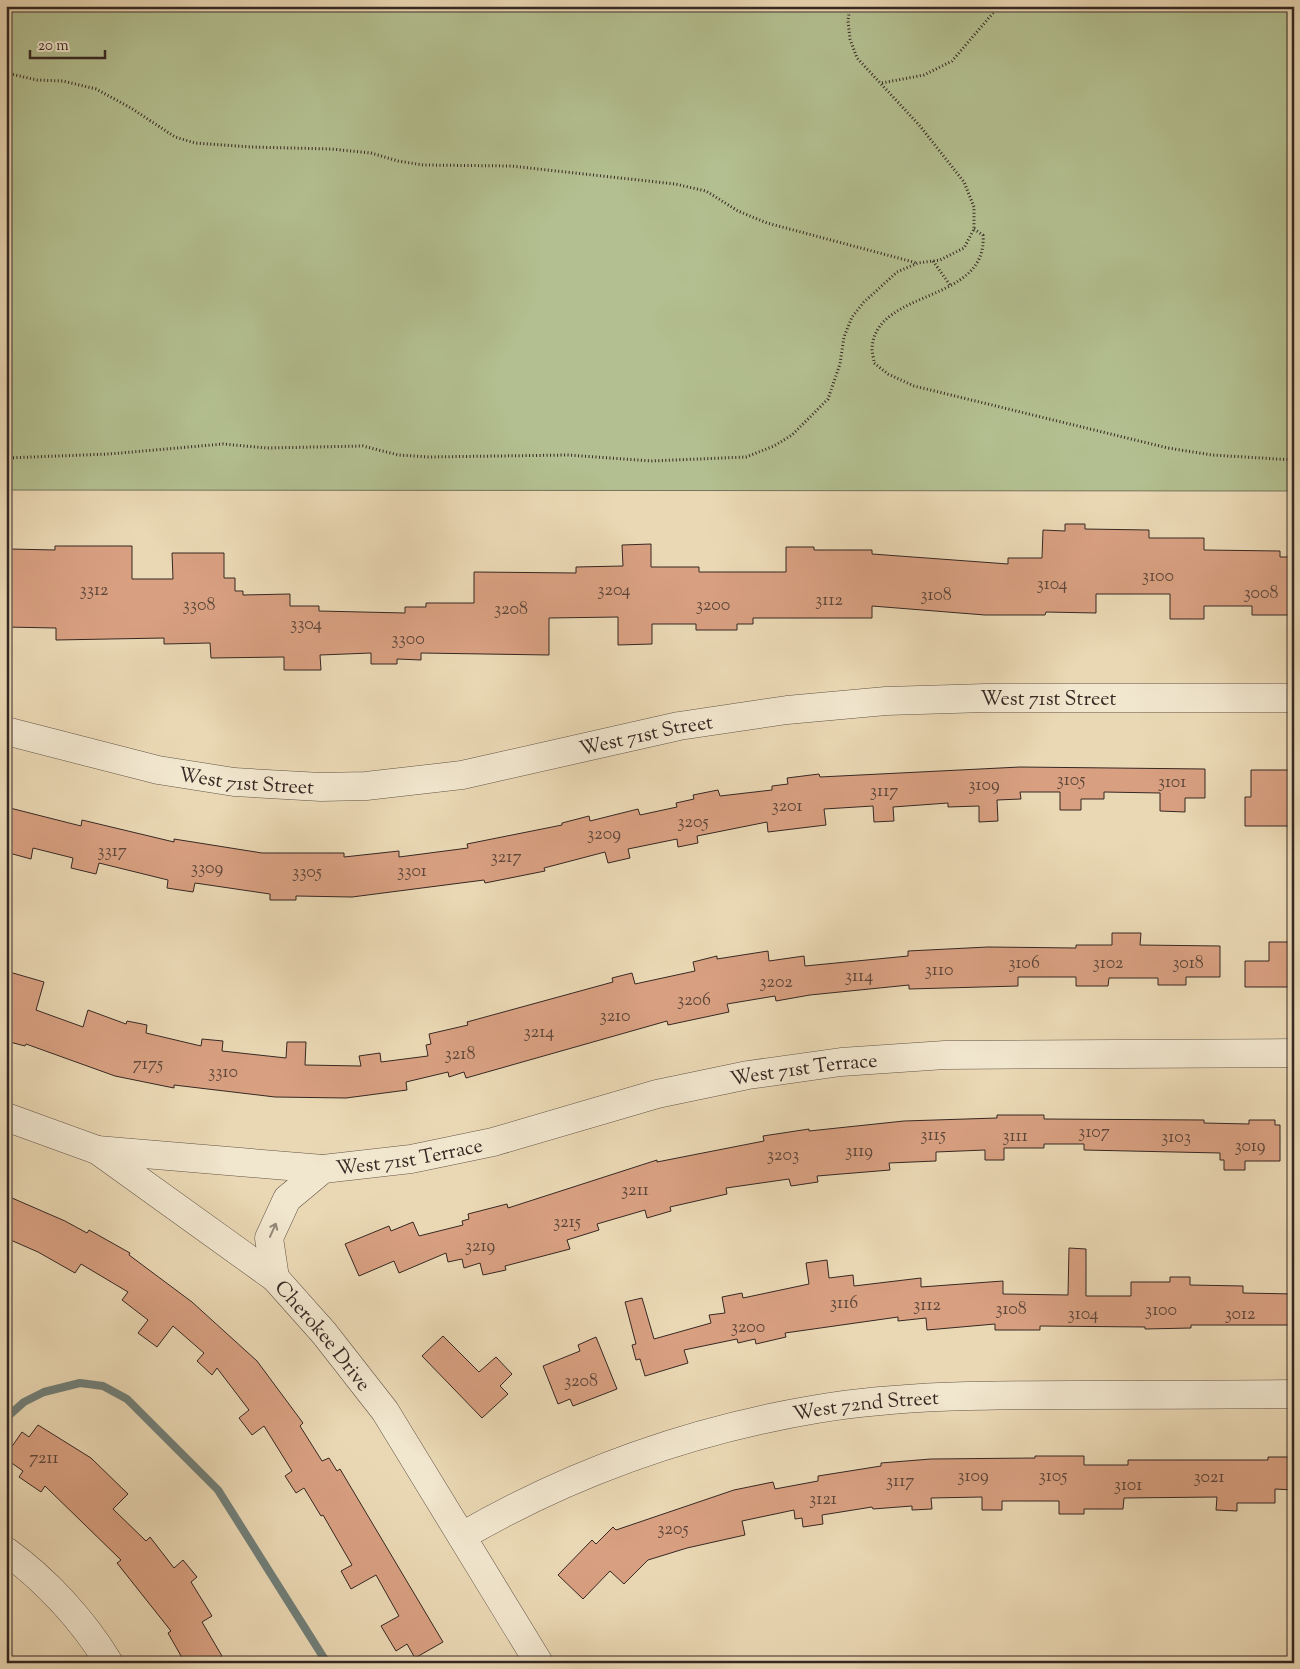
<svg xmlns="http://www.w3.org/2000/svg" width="1300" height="1669" font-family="'Sorts Mill Goudy',serif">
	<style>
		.green { fill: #b3bf90; stroke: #74745a }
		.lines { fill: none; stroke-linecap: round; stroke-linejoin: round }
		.stream { stroke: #717f79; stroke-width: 8 }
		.building { fill: #d8a081; stroke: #362823 }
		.minor-casing { stroke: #635447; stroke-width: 29 }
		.tertiary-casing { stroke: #635447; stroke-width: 29 }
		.path { stroke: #362823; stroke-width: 3; stroke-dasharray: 1 2.5; stroke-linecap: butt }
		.minor { stroke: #f1e6ce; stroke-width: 28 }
		.tertiary { stroke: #f1e6ce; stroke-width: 28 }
		.oneway { stroke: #948778 }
		.labels { text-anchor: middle; stroke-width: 4; stroke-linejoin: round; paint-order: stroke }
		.number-label { font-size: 18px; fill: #5e463a }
		.street-label { font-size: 20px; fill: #362823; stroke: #f1e6ce }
	</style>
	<rect width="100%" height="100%" fill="#ead8b4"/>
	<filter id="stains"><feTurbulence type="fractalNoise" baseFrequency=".004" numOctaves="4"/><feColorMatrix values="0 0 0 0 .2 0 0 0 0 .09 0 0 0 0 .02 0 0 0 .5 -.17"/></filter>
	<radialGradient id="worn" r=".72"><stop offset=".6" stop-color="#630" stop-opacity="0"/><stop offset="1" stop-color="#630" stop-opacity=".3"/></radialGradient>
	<polygon class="green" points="6,6 1294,6 1294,491 6,490"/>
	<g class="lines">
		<polyline class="stream" points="6,1418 24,1402 44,1392 80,1383 103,1386 127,1399 218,1490 327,1663"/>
	</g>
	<g class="building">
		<polygon points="1065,524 1085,524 1085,529 1149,530 1149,538 1204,538 1204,550 1280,551 1280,557 1294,557 1294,615 1252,615 1252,606 1204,606 1204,619 1170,619 1170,594 1096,594 1096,613 1046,612 1045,615 985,615 872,606 872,618 753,618 753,624 737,624 737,630 696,630 696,624 652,624 652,644 618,645 618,617 549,618 549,655 421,653 421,660 397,659 397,664 371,664 371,653 320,655 321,670 284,670 284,657 211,658 210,643 164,644 164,638 56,640 56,628 6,627 6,569 10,569 10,549 55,550 55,546 132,546 132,579 173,579 172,553 224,553 224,578 235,578 235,591 243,591 243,595 290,594 290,606 319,606 319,611 405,613 405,607 426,607 426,603 474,603 474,572 576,573 576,567 623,566 622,545 651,544 651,567 699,567 699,572 786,572 786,547 814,547 814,550 872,550 872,554 1008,564 1008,558 1042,558 1043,530 1065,531"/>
		<polygon points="1020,767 1205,769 1205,798 1185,798 1185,812 1160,811 1160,793 1104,792 1104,799 1081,799 1081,810 1060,810 1060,792 1020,792 1021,799 997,800 998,821 979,822 979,806 948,807 948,803 893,807 894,821 874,822 873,806 824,809 826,825 768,832 767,822 697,836 698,843 678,847 677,839 628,849 630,858 608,863 605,852 544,868 545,871 485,883 484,880 352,897 296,896 296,900 270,900 270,894 195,883 193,892 167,888 168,880 99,863 96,874 71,868 73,858 33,848 31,859 9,853 12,841 6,840 6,807 81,826 82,820 174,842 174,839 262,853 344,853 344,857 399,851 399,857 468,848 467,844 562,825 562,823 589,816 590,821 638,809 640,815 677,807 676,803 694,799 693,795 718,790 720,796 772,790 772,786 788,784 787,778 819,774 820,777"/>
		<polygon points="1251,770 1294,770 1294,826 1245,826 1245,797 1251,797"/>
		<polygon points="1112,933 1141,933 1140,945 1220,946 1220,977 1186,977 1186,985 1158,985 1158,978 1109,978 1108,986 1076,986 1076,977 1018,977 1018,986 909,989 909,985 810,995 776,1001 775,996 727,1004 729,1012 668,1025 667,1021 466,1078 464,1072 449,1077 448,1072 406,1082 407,1090 346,1098 275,1097 174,1085 174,1088 115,1076 26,1044 25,1046 6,1041 6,971 44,982 36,1010 83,1027 88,1010 126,1024 127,1021 147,1025 146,1033 201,1046 202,1039 223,1041 222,1051 286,1058 287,1042 306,1042 305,1065 361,1066 359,1056 380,1053 381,1062 428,1056 426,1045 431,1044 429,1034 468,1025 467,1022 613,982 612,978 632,973 635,984 695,971 693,962 717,956 717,959 768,951 769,961 804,956 805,966 908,956 908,951 988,947 1076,948 1076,945 1112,945"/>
		<polygon points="1269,942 1294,942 1294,987 1245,987 1245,961 1269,961"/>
		<polygon points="997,1115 1044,1115 1044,1119 1204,1120 1204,1123 1249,1124 1249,1120 1275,1120 1275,1125 1280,1125 1280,1161 1245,1161 1245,1170 1224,1170 1224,1160 1220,1160 1220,1153 1084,1150 1084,1144 1044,1144 1044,1148 1004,1148 1004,1160 985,1160 985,1150 936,1152 936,1161 889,1163 890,1170 817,1176 818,1182 791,1186 789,1179 726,1188 727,1194 670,1207 671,1211 647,1218 645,1210 597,1224 599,1230 567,1240 570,1249 505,1266 506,1270 483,1275 480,1263 464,1268 462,1259 448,1262 446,1253 399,1273 394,1261 359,1276 345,1244 389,1226 391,1231 413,1222 419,1236 463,1225 462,1221 469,1219 468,1214 507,1204 508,1208 657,1160 657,1162 764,1141 763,1136 809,1129 809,1131 904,1121 997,1118"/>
		<polygon points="12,1198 65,1221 87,1233 89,1230 130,1253 129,1255 192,1302 257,1361 303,1423 300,1426 322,1461 329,1458 337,1471 340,1469 443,1642 415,1658 407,1644 396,1651 381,1626 399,1616 376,1575 351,1589 341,1571 352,1565 323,1515 321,1516 304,1488 296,1493 285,1476 292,1471 264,1426 252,1435 239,1418 249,1410 217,1368 212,1375 197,1361 204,1353 173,1326 157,1347 138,1333 148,1320 122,1300 128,1292 81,1264 75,1273 38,1252 6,1238 6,1209"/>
		<polygon points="1069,1248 1086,1249 1086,1296 1131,1296 1131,1282 1170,1282 1170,1277 1190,1277 1190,1285 1243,1286 1243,1293 1294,1294 1294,1325 1191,1325 1191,1328 1145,1329 1145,1327 1040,1326 1040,1330 995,1330 995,1324 927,1330 926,1318 898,1321 898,1317 785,1333 786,1337 756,1344 755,1339 738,1343 737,1339 684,1350 688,1363 645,1376 640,1359 636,1360 632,1345 636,1344 625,1302 642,1298 654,1339 711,1323 709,1315 725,1313 722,1297 742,1293 743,1298 809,1284 806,1263 827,1260 829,1278 853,1275 854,1286 921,1278 921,1287 1003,1281 1003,1294 1068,1295"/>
		<polygon points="443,1336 479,1372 496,1357 512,1374 500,1386 508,1394 482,1418 422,1356"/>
		<polygon points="596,1337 617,1389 573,1406 570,1399 558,1404 543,1366 580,1351 578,1345"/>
		<polygon points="38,1425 91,1458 128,1494 113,1509 146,1541 150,1537 174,1568 183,1560 197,1577 191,1582 212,1616 202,1622 222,1656 211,1663 185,1663 168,1633 171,1631 117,1563 121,1560 45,1486 41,1492 19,1477 23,1471 6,1459 6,1455 22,1432 29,1437"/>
		<polygon points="1035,1456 1084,1456 1084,1465 1128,1465 1128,1460 1268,1460 1268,1457 1294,1457 1294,1490 1275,1489 1275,1503 1237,1503 1237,1511 1216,1510 1217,1497 1124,1498 1123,1509 1084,1509 1084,1514 1059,1514 1059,1501 1002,1501 1002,1510 982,1510 982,1497 931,1498 932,1509 912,1510 912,1506 873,1509 872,1507 822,1515 823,1524 803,1527 802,1518 795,1519 794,1510 742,1521 745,1535 687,1548 648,1560 624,1584 610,1571 583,1599 558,1575 592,1540 596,1544 613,1527 616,1530 734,1490 773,1482 775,1489 818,1481 818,1476 881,1466 881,1463 931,1459 1035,1458"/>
	</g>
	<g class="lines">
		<defs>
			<g id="minor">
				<path id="s1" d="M6,1117L97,1150L275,1278L324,1333L385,1411L539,1663"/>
				<path id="s2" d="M97,1150L323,1169L411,1159L493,1142L657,1094L748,1075L841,1062L945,1055L1294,1053"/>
				<polyline points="275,1278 269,1238 287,1199 323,1169"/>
				<path id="s3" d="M462,1536C571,1473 692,1430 817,1409C902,1395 988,1395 1074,1395C1147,1395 1221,1395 1294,1394"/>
				<path d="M6,1551C46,1580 83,1620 109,1663"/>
			</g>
			<g id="tertiary">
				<path id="s4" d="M6,731L158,770L234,782L321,787L366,786L462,775L679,726L787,710L886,701L986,698H1294"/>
			</g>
		</defs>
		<use href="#minor" class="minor-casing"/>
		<use href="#tertiary" class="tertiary-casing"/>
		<g class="path">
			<polyline points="6,73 37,80 63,81 96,89 131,108 175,137 195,143 251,147 331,149 371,153 398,161 423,165 511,166 675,184 706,191 738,211 767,223 917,263"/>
			<polyline points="882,83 924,75 952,61 999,6"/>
			<path d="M974,229L983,235C988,304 876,288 872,348C872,353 874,359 874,363L888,374L914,386L1168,448L1212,455L1294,460"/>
			<polyline points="933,261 950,285"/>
			<polyline points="6,458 109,454 223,444 267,448 363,446 398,455 429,457 567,455 651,461 746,457 774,446 792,435 828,399 840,364 844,337 852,317 864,302 897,272 918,263 940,260 964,248 974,229 974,207 964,182 920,126 857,58 850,39 848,21 850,6"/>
		</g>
		<use href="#minor" class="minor"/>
		<use href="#tertiary" class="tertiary"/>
	</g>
	<defs><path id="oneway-shaft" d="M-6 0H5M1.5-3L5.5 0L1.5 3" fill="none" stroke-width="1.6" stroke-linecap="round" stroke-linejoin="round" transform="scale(1.25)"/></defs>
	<use class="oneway" href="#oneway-shaft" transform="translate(273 1230) rotate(-66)"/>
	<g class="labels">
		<g class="number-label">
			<text x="1158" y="581">3100</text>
			<text x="1052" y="589">3104</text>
			<text x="94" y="595">3312</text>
			<text x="614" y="595">3204</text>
			<text x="1261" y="598">3008</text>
			<text x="936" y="600">3108</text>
			<text x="829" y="605">3112</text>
			<text x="199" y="610">3308</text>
			<text x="713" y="610">3200</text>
			<text x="511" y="614">3208</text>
			<text x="306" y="629">3304</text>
			<text x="408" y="644">3300</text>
			<text x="1071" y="785">3105</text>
			<text x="1172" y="787">3101</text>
			<text x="984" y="790">3109</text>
			<text x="884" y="796">3117</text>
			<text x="787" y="811">3201</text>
			<text x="693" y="827">3205</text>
			<text x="604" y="839">3209</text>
			<text x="112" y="856">3317</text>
			<text x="506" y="862">3217</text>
			<text x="207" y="873">3309</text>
			<text x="412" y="876">3301</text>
			<text x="307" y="877">3305</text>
			<text x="1024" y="968">3106</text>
			<text x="1108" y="968">3102</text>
			<text x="1188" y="968">3018</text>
			<text x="939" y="975">3110</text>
			<text x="859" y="981">3114</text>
			<text x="776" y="987">3202</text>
			<text x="694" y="1005">3206</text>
			<text x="615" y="1021">3210</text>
			<text x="539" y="1037">3214</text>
			<text x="460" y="1059">3218</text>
			<text x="148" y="1069">7175</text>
			<text x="223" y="1077">3310</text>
			<text x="1094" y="1137">3107</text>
			<text x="933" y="1140">3115</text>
			<text x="1015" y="1141">3111</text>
			<text x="1176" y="1142">3103</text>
			<text x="1250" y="1151">3019</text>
			<text x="859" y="1156">3119</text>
			<text x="783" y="1160">3203</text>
			<text x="635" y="1195">3211</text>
			<text x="567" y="1227">3215</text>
			<text x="480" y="1251">3219</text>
			<text x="844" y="1308">3116</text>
			<text x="927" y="1310">3112</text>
			<text x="1011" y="1314">3108</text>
			<text x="1161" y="1315">3100</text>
			<text x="1083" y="1319">3104</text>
			<text x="1240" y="1319">3012</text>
			<text x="748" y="1332">3200</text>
			<text x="581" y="1386">3208</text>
			<text x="44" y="1463">7211</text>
			<text x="973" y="1481">3109</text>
			<text x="1053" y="1481">3105</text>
			<text x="1209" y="1482">3021</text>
			<text x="900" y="1486">3117</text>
			<text x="1128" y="1490">3101</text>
			<text x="823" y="1504">3121</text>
			<text x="673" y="1534">3205</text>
		</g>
		<g class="street-label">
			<text dy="7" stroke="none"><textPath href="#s4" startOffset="1056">West 71st Street</textPath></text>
			<text dy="7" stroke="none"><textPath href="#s4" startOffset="651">West 71st Street</textPath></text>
			<text dy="7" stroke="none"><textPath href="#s4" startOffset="246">West 71st Street</textPath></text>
			<text dy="7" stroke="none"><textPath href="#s2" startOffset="719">West 71st Terrace</textPath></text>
			<text dy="7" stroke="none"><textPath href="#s2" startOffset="314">West 71st Terrace</textPath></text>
			<text dy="7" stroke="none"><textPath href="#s1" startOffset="391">Cherokee Drive</textPath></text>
			<text dy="7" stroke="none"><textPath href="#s3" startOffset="428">West 72nd Street</textPath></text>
		</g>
	</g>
	<rect width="1300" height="1669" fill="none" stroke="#ead8b4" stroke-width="25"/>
	<rect x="8" y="8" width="1285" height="1654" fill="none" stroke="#362823" stroke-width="2.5"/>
	<rect x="12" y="12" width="1275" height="1644" fill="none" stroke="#362823"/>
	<path d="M30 50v8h75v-8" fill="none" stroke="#362823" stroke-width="2.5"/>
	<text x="38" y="50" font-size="15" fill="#362823" stroke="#f1e6ce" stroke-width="4" paint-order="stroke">20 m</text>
	<rect width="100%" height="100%" filter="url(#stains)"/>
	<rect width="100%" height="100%" fill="url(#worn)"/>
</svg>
